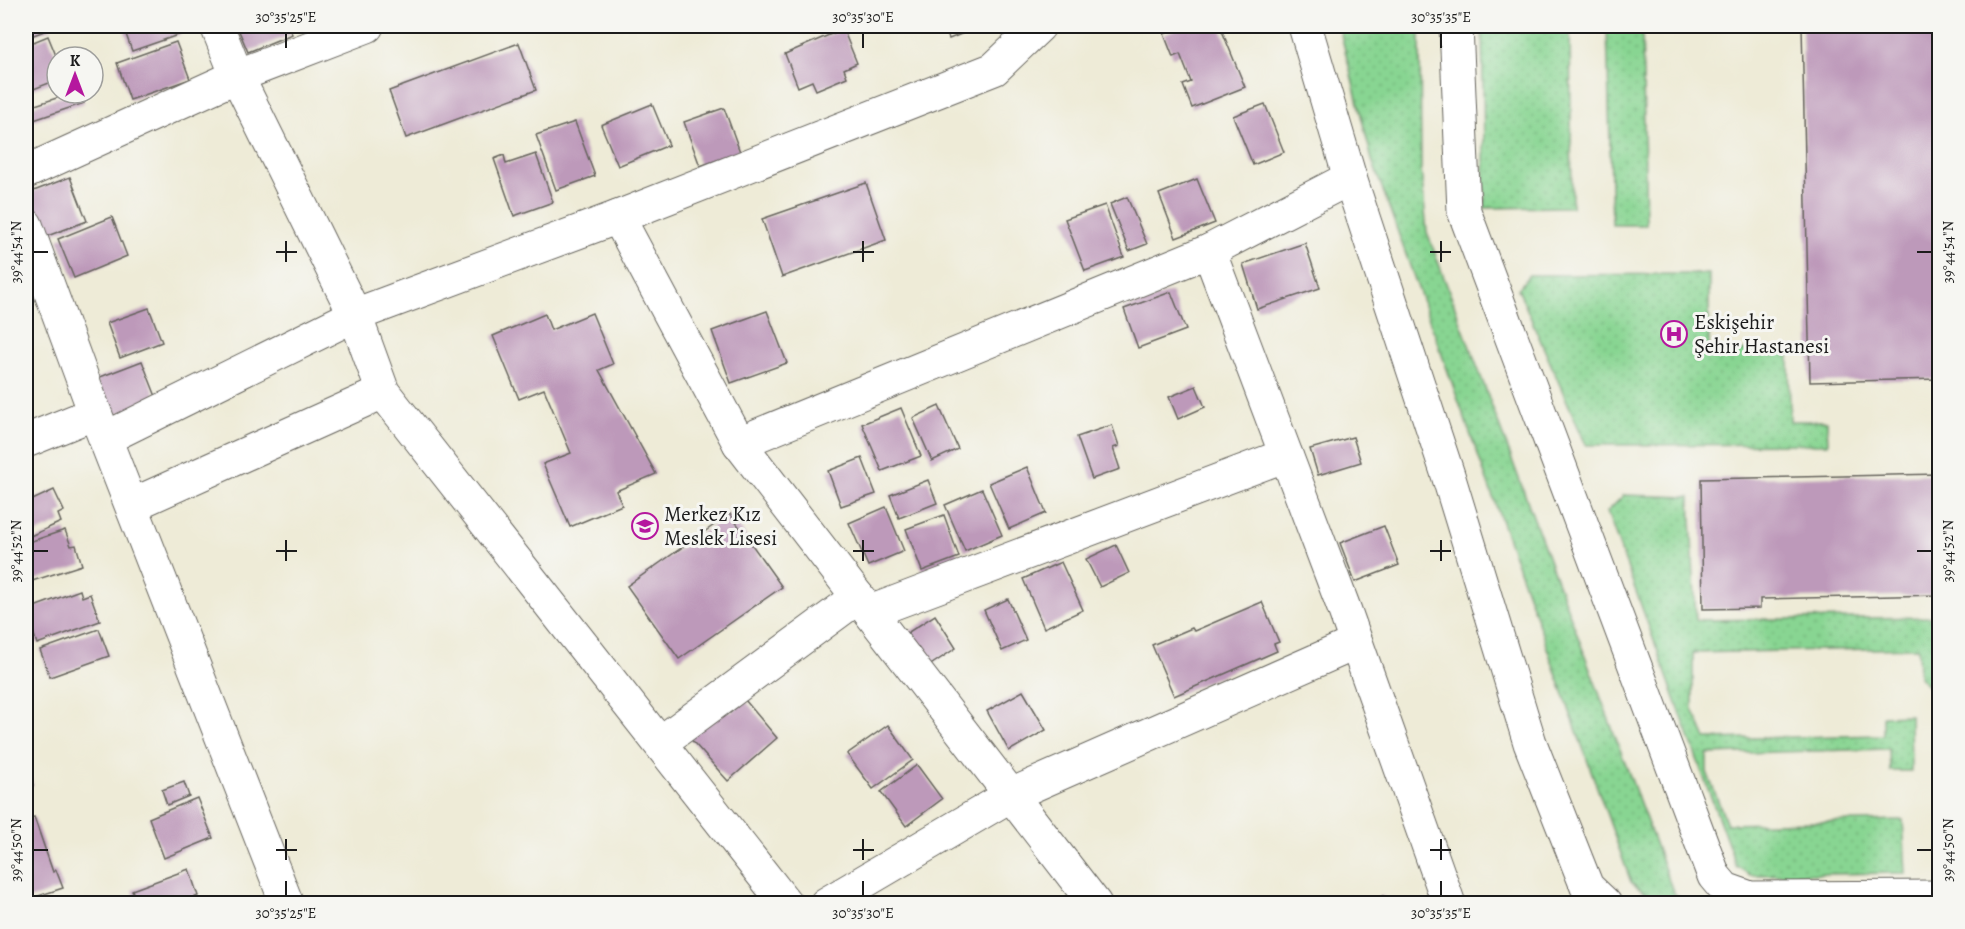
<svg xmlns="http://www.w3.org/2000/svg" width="1965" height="929" font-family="Alegreya,serif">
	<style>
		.green { fill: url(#green-dots); stroke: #527857; stroke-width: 1.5 }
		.building { fill: #bd99ba }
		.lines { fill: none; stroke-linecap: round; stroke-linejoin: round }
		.minor-casing { stroke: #66645d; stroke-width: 35 }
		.minor { stroke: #fff; stroke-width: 33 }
		.ticks { fill: none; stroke: #1c1c1c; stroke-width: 2 }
		.labels { text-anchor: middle; stroke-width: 6; stroke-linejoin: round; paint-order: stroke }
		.poi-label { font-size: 21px; fill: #1c1c1c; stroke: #f6f6f2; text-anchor: start }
		.neatline { fill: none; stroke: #1c1c1c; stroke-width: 2 }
		.ticks-label { font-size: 15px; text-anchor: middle; fill: #1c1c1c }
	</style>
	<defs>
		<pattern id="green-dots" width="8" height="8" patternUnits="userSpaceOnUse" patternTransform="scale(1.5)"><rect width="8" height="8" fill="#88d592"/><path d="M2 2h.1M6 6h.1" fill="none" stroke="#75b67d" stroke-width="1.8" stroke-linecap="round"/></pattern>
	</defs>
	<rect width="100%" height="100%" fill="#f6f6f2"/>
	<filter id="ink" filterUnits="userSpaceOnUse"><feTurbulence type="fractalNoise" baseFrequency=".0167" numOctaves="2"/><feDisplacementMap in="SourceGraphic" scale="12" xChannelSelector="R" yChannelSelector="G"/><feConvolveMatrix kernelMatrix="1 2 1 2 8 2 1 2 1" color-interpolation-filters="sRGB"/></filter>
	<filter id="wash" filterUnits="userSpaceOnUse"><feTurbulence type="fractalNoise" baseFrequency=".008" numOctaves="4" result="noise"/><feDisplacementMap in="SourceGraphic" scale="24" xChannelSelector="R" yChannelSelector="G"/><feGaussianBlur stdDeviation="1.35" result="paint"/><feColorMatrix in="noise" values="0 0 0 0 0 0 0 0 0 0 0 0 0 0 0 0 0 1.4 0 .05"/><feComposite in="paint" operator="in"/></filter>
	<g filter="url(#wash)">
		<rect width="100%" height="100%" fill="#eeebd7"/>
		<g class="green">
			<polygon points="1339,26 1420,26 1421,169 1427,232 1674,894 1691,903 1658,903 1631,882 1372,160"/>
			<polygon points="1482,26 1570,26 1572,207 1485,208"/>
			<polygon points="1607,26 1642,26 1646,225 1612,225"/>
			<polygon points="1709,274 1709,351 1789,350 1790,421 1827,421 1828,444 1586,445 1518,289 1529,275"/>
			<polygon points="1624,495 1690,497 1696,620 1939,617 1939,699 1919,676 1918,648 1693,653 1693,709 1706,739 1883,735 1883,716 1910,715 1911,771 1890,771 1889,749 1707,754 1707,772 1727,824 1903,820 1906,873 1750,875 1736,866 1607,512"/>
		</g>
		<g id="blocks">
			<g class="building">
				<polygon points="26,26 51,26 52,28 26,38"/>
				<polygon points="123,26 179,26 181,34 132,51"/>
				<polygon points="237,26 288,26 292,34 248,52"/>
				<polygon points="944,26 981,26 949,39"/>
				<polygon points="1184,26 1220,26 1245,87 1192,108 1183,85 1191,82 1180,54 1173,57 1164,34"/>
				<polygon points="1802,26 1940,26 1940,379 1810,382"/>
				<polygon points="843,29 857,63 844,69 847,77 816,90 812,81 798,87 785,54"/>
				<polygon points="48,36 57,58 57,80 26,92 26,45"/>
				<polygon points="176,42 190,79 130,100 117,63"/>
				<polygon points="519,43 536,90 406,138 389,91"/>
				<polygon points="72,93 81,93 84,103 28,122 26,108"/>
				<polygon points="652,104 669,145 618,166 601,125"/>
				<polygon points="1265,104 1284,152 1253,165 1233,116"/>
				<polygon points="724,108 740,152 700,166 684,122"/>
				<polygon points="575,122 595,176 556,190 536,135"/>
				<polygon points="536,154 553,202 514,216 494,159 504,155 506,164"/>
				<polygon points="70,177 87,221 42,238 26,194"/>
				<polygon points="1197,179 1215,223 1176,238 1159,194"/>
				<polygon points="866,183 886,240 782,277 762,219"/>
				<polygon points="1127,197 1147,244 1129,251 1110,204"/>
				<polygon points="1105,205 1124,257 1085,271 1065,219"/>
				<polygon points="112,217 127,256 74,278 58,239"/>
				<polygon points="1305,243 1320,288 1257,309 1243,264"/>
				<polygon points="1171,292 1186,330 1138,348 1124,309"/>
				<polygon points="149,308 162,342 120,358 107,323"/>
				<polygon points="767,311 787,363 731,383 712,331"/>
				<polygon points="592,313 613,364 599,370 656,474 616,491 622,505 570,527 543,464 571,453 544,389 519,399 493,336 545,314 551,330"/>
				<polygon points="142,361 157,399 110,417 95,379"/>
				<polygon points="1196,386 1205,407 1178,419 1169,397"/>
				<polygon points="939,406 958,449 932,461 913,418"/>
				<polygon points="901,408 921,456 882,471 862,424"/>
				<polygon points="1112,425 1119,446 1113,448 1120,469 1092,479 1077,437"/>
				<polygon points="1353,437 1361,462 1318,475 1310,449"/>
				<polygon points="862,458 876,494 841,506 828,471"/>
				<polygon points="1027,467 1046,513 1009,529 989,483"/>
				<polygon points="1940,474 1940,595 1760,599 1760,608 1703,609 1701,479"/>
				<polygon points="928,480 937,503 899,518 890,495"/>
				<polygon points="982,489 1002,535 965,551 945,505"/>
				<polygon points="54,490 64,511 58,514 61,522 26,538 26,503"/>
				<polygon points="886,507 904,551 868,566 849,523"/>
				<polygon points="730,514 782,587 679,659 627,586"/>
				<polygon points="944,515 959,557 922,571 906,529"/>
				<polygon points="1384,526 1399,565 1355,582 1340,543"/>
				<polygon points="65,530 71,546 76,545 82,565 26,583 26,543"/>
				<polygon points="1116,545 1129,573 1100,587 1086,559"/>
				<polygon points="1061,562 1083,610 1044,628 1023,579"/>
				<polygon points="80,590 82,597 90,594 100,621 37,644 26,610"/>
				<polygon points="1008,599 1026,640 1002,651 984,610"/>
				<polygon points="1262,602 1279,642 1274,644 1277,651 1174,696 1152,645 1192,628 1194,631"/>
				<polygon points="935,615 956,648 923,670 901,637"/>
				<polygon points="99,629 109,656 50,677 40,650"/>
				<polygon points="1023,691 1046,730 1009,751 987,711"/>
				<polygon points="745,700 777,738 728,781 686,734 725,708 730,713"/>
				<polygon points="888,725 913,760 873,789 847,754"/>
				<polygon points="26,765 33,785 26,788"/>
				<polygon points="917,765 942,799 906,826 881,792"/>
				<polygon points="184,782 189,796 167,805 162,790"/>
				<polygon points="197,798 213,838 164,858 149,818"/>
				<polygon points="34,817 53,872 56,870 63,888 26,900 26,820"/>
				<polygon points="189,869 198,896 179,904 137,904 132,890"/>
				<polygon points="1383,896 1386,904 1363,904 1363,903"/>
			</g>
		</g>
	</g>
	<g filter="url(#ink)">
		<use href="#blocks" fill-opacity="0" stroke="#66645d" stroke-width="1.5"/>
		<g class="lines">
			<defs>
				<g id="minor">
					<polyline points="217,26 237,76 355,315 618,217 994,69 1039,26"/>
					<polyline points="1305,26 1350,178 1448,475 1530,743 1587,887 1605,904"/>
					<polyline points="1456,26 1464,211 1714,876 1725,889 1750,898 1940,897"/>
					<polyline points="26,172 237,76 367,26"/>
					<polyline points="618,217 739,443 1209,251 1345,611 1449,904"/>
					<polyline points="26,225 95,413 287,904"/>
					<polyline points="1209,251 1350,178"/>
					<polyline points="106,438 355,315 383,392 786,904"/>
					<polyline points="26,441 95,413"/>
					<polyline points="739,443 1095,904"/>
					<polyline points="132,505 383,392"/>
					<polyline points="870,612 1286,455"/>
					<polyline points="660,743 858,597"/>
					<polyline points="826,904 1011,795 1356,643"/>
				</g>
			</defs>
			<use href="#minor" class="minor-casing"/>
			<use href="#minor" class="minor"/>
		</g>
	</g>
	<path class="ticks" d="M286,33V48M863,33V48M1441,33V48M286,241V262M863,241V262M1441,241V262M33,252H48M276,252H297M853,252H874M1430,252H1451M1917,252H1932M286,540V561M863,540V561M1441,540V561M33,551H48M276,551H297M853,551H874M1430,551H1451M1917,551H1932M286,839V860M863,839V860M1441,839V860M33,850H48M276,850H297M853,850H874M1430,850H1451M1917,850H1932M286,881V896M863,881V896M1441,881V896"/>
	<defs>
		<symbol id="hospital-ring" viewBox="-11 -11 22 22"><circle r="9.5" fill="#f6f6f2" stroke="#b5179e" stroke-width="1.5"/><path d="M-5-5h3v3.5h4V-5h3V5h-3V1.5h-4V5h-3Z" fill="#b5179e"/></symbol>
		<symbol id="school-ring" viewBox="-11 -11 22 22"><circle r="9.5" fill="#f6f6f2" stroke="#b5179e" stroke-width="1.5"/><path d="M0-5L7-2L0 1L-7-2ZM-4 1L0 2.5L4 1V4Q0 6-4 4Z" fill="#b5179e"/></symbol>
	</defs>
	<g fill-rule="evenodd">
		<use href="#hospital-ring" x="1659" y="319" width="30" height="30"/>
		<use href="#school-ring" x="630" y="511" width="30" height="30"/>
	</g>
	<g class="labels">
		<g class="poi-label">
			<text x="1694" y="329">Eskişehir<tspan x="1694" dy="24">Şehir Hastanesi</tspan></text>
			<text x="664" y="521">Merkez Kız<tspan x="664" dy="24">Meslek Lisesi</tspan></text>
		</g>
	</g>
	<rect width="1965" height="929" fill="none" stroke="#f6f6f2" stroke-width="66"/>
	<g transform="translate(75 75)"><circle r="28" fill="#f6f6f2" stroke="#9f9f9c" stroke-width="1.5"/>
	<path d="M0-4.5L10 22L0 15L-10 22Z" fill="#b5179e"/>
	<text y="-9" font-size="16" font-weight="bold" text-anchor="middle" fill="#1c1c1c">K</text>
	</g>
	<rect x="33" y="33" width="1899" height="863" class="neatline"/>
	<g class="ticks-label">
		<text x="286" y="22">30°35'25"E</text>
		<text x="863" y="22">30°35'30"E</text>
		<text x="1441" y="22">30°35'35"E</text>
		<text transform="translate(16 252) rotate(-90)" y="5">39°44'54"N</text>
		<text transform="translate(1948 252) rotate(-90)" y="5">39°44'54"N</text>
		<text transform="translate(16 551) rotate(-90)" y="5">39°44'52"N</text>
		<text transform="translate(1948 551) rotate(-90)" y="5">39°44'52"N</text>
		<text transform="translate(16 850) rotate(-90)" y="5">39°44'50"N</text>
		<text transform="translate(1948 850) rotate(-90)" y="5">39°44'50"N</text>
		<text x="286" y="918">30°35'25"E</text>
		<text x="863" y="918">30°35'30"E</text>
		<text x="1441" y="918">30°35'35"E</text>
	</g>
</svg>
